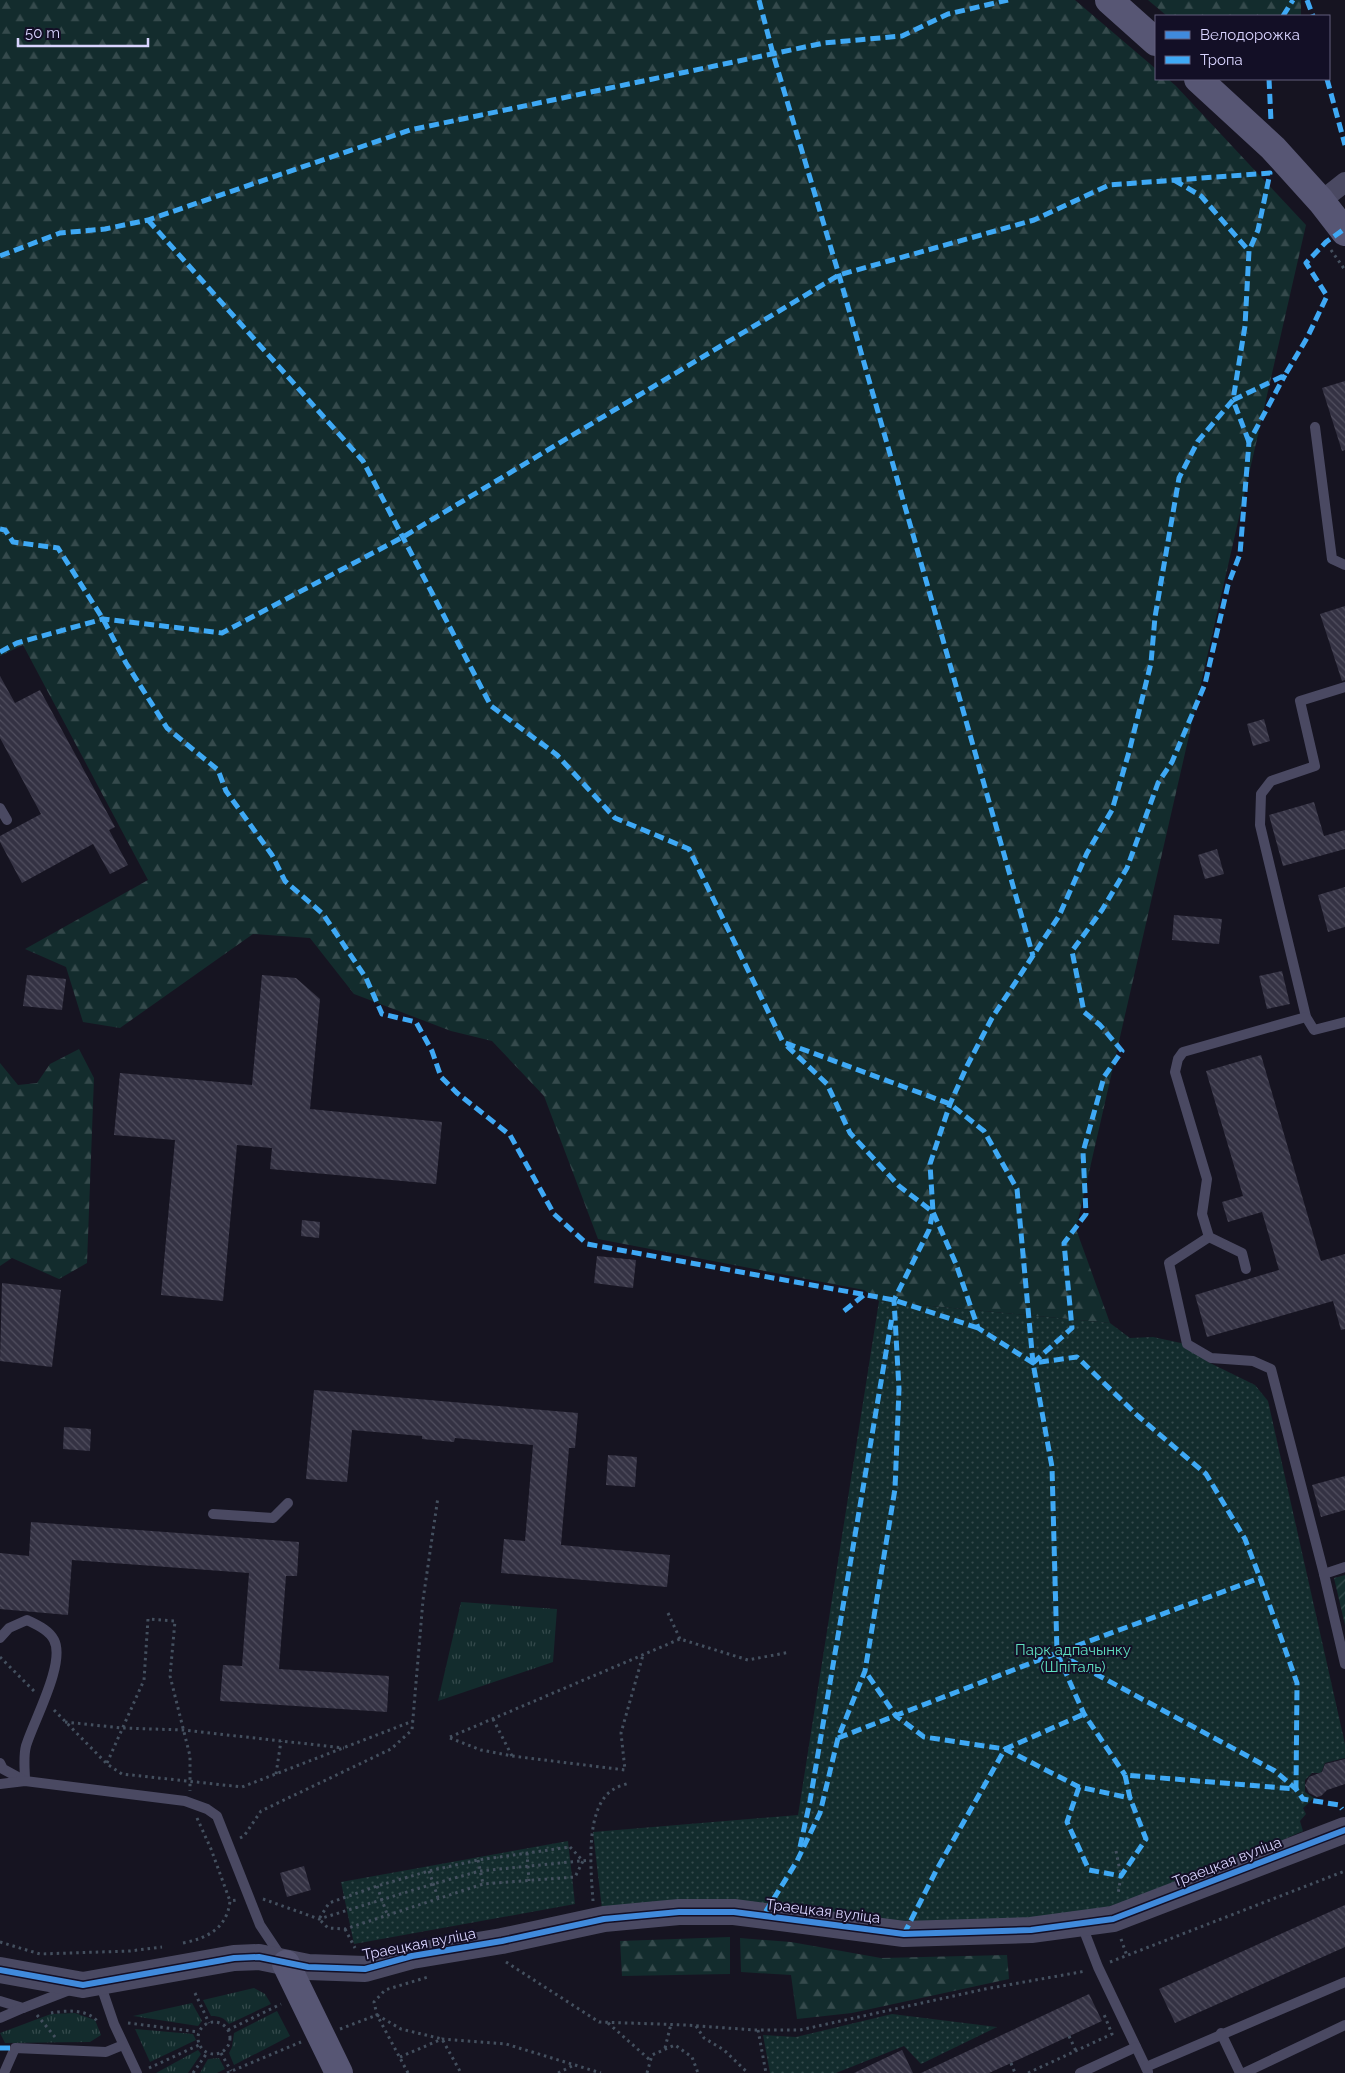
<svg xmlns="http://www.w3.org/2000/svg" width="1345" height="2073" font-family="Raleway,sans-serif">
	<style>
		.grass { fill: url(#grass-tufts) }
		.forest { fill: url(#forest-firs) }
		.park { fill: url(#park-dots) }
		.garden { fill: url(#garden-furrows) }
		.building { fill: url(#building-back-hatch) }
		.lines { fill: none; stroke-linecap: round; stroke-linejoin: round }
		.path { stroke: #44505f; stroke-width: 3; stroke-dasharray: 2.5 4; stroke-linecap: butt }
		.service { stroke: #4a4962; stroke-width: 10 }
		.minor { stroke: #4a4962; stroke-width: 20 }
		.tertiary { stroke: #4a4962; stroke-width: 26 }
		.secondary { stroke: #575674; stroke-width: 28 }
		.quiet { stroke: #3fa9f5; stroke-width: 5; stroke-dasharray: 10 5; stroke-linecap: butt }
		.cycleway-casing { stroke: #130f26; stroke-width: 9 }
		.cycleway { stroke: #408adc; stroke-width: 6 }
		.labels { text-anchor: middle; stroke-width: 4; stroke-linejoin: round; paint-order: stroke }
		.park-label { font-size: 15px; fill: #5fe0c0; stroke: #130f26 }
		.street-label { font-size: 15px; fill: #d9d4ff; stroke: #130f26 }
	</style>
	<defs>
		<pattern id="grass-tufts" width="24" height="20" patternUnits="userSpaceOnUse" patternTransform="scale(1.25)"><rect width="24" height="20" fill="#132c2d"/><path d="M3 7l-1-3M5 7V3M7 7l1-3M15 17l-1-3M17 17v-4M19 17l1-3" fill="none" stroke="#354a4c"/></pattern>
		<pattern id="forest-firs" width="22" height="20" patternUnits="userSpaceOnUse" patternTransform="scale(1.25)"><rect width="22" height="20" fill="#132c2d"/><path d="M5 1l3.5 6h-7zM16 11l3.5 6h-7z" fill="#354a4c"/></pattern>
		<pattern id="park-dots" width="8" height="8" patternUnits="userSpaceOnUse" patternTransform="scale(1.25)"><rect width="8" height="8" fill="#132c2d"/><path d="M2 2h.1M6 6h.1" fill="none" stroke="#354a4c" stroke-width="1.8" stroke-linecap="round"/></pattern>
		<pattern id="garden-furrows" width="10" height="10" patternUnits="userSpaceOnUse" patternTransform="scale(1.25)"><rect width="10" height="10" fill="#132c2d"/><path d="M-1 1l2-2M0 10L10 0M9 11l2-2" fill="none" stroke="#354a4c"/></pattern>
		<pattern id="building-back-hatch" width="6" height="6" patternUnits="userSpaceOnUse" patternTransform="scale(1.25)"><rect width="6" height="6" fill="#343243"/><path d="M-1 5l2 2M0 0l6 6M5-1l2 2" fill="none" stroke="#514f5f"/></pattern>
	</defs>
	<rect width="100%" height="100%" fill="#161421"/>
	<g class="grass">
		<polygon points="461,1602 557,1609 553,1662 438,1701"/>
		<path d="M254,1988L265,1994L271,2004L229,2024C224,2018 220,2016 211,2016L203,2000Z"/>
		<polygon points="192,2003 202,2021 198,2026 133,2016"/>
		<polygon points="277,2011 290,2036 234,2065 229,2053 232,2047 234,2033"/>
		<polygon points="75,2013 95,2020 101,2035 90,2042 5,2043 0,2033 51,2014"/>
		<polygon points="135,2029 193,2034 196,2040 150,2062"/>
		<polygon points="198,2050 201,2054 188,2073 156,2073"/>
		<polygon points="219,2058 225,2069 217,2073 200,2073 208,2059"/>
	</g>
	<g class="forest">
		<polygon points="0,0 1075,0 1156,69 1156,79 1168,79 1176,86 1306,225 1076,1229 1110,1323 879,1301 864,1290 598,1239 544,1096 492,1041 451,1031 354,994 310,938 253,934 120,1028 83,1022 66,967 25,949 148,880 23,645 0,656"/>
		<polygon points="1148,0 1301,0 1301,16 1167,16"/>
		<polygon points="79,1049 94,1078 87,1263 59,1279 12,1258 0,1266 0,1063 18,1085 37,1083 50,1064"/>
		<polygon points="730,1937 730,1974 622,1976 620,1941"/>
		<polygon points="740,1938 791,1942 881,1958 1007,1955 1009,1979 852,2013 797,2019 791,1975 741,1972"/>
	</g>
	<g class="park">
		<polygon points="879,1301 1110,1323 1130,1338 1153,1337 1181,1343 1208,1362 1255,1385 1268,1401 1345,1744 1345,1758 1325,1763 1321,1773 1312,1773 1305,1780 1305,1792 1314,1798 1303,1808 1306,1814 1300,1821 1303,1831 1235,1861 1075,1919 920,1923 602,1909 593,1832 798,1815"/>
		<polygon points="568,1841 575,1904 354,1944 341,1882"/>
		<polygon points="892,2014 997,2027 921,2064 904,2046 836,2073 770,2073 763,2035 796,2037"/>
	</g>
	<polygon class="garden" points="1345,1575 1345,1625 1334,1578"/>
	<g class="building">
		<polygon points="1345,381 1345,450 1342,451 1322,388"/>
		<polygon points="1345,606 1345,680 1342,681 1320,614"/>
		<polygon points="0,676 15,703 40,690 115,827 109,830 128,865 110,874 93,844 22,883 0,842 0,836 41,814 0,738"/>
		<polygon points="1264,719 1270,741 1253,746 1247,724"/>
		<polygon points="1314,802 1324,836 1345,830 1345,849 1283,866 1269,815"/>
		<polygon points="1217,849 1224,874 1205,879 1198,855"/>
		<polygon points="1345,887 1345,927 1328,932 1318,895"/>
		<polygon points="1174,915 1222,919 1219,944 1172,940"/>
		<polygon points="1282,971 1290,1004 1267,1009 1259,976"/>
		<polygon points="27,975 66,979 62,1010 23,1006"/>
		<polygon points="262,975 296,978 320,999 310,1109 442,1122 436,1184 270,1169 272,1148 237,1145 223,1301 161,1295 175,1140 114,1135 120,1073 252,1085"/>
		<polygon points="1261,1055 1321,1261 1345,1254 1345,1329 1341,1330 1333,1301 1207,1337 1195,1295 1279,1270 1262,1212 1228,1222 1222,1202 1243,1196 1206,1071"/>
		<polygon points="302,1220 320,1222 319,1238 301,1236"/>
		<polygon points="597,1256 636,1260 633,1288 594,1283"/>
		<polygon points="2,1283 61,1290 52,1367 0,1361"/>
		<polygon points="314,1390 578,1413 575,1448 569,1448 561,1545 670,1555 667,1587 501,1573 504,1539 525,1541 533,1445 455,1438 454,1442 422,1439 422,1436 352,1430 347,1482 306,1479"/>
		<polygon points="64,1427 91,1429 90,1451 63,1449"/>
		<polygon points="608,1455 637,1457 635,1487 606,1485"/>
		<polygon points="1345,1476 1345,1510 1321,1517 1312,1485"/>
		<polygon points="31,1522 299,1542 297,1576 286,1576 279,1669 389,1676 387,1712 220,1701 223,1665 242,1666 249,1573 72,1560 68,1615 0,1609 0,1553 29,1556"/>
		<polygon points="1345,1759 1345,1784 1327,1790 1321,1796 1317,1797 1309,1793 1305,1785 1309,1777 1322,1772 1325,1764"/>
		<polygon points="304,1866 311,1890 287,1897 280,1873"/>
		<polygon points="1345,1905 1345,1947 1175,2023 1159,1989"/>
		<polygon points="1089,1994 1102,2021 1011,2063 989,2073 921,2073"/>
		<polygon points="902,2050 913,2073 854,2073"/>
	</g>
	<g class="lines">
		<g class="path">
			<polyline points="1331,250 1345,270"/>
			<polyline points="668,1613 680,1639"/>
			<polyline points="0,1657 35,1692"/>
			<polyline points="54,1710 107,1764 122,1774 242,1787 413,1721"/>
			<polyline points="493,1719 512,1756"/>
			<polyline points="65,1722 122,1728 183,1730 344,1748"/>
			<polyline points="450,1737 680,1639 748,1660 790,1652"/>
			<polyline points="450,1738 481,1750 512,1756 625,1770 621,1733 643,1655"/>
			<polyline points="107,1763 144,1680 148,1619 175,1621 170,1676 190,1756 190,1791"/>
			<polyline points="276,1774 281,1741"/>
			<polyline points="197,1818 211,1849 230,1901"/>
			<polyline points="240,1838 244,1836 261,1811 391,1749 412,1730 423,1600 438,1497"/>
			<polygon points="570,1847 583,1861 575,1877 483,1884 345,1929 328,1928 319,1919 329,1903 377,1886 429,1871 478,1860"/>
			<polyline points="1116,1851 1121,1876 1118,1894"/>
			<polyline points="527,1853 529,1881"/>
			<polyline points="478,1860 483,1884"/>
			<polyline points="429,1871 438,1898"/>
			<polyline points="377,1886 387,1914"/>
			<polyline points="263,1899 319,1919 433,1884 480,1871 590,1860"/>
			<path d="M593,1901C591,1872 584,1806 614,1789C618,1786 624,1785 629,1783"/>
			<polyline points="345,1929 355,1948"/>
			<polyline points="1121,1939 1127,1956"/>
			<polyline points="0,1942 40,1954 130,1951 162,1947"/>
			<path d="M183,1943C208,1938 227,1928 230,1901L237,1900"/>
			<polyline points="506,1962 599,2022 686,2025 754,2030 800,2030 985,1989 1086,1971"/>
			<polyline points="1110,1962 1345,1871"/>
			<polyline points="195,1993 209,2023"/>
			<path d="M51,2013C66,2010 88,2009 98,2022"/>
			<polyline points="37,2015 55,2037"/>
			<polyline points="377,2015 401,2029 442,2039 461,2073"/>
			<circle cx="214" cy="2038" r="16"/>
			<polyline points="128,2023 199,2032"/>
			<polyline points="608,2023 650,2060"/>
			<polyline points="696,2026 704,2038 724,2050 748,2073"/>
			<polyline points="340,2029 377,2015"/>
			<polyline points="228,2030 281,2004"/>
			<polyline points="758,2030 766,2073"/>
			<polyline points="1069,2036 1076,2051"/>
			<polyline points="665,2048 671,2024"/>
			<polyline points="221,2053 231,2071"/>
			<polyline points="400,2057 442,2039 506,2044 601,2073"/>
			<polyline points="1011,2063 1015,2073"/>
			<polyline points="149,2068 199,2045"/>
			<polyline points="193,2073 207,2053"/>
			<polyline points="227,2073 301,2042"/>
			<polyline points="408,2073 377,2015 374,2002 385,1990 428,1977"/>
			<polyline points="558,2073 574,2065"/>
			<polyline points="647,2073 652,2055 675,2045 692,2057 698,2073"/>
			<polyline points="1028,2073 1112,2034 1103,2012"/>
		</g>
		<g class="service">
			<polyline points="1315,427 1332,559 1345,565"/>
			<polyline points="1345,687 1300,701 1315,766 1271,781 1261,794 1260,825 1306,1017 1314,1030 1345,1022"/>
			<polyline points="0,808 7,820"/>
			<polyline points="1209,1237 1169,1263 1187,1344 1211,1358 1253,1361 1271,1369 1324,1574"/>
			<polyline points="1246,1269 1242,1253 1209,1237 1202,1214 1207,1179 1175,1072 1178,1059 1183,1052 1306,1017"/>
			<polyline points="213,1514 273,1518 288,1503"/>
			<polyline points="1345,1567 1324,1574 1345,1664"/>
			<path d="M0,1638L9,1628L27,1620C37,1625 49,1630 54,1640C66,1663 33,1722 26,1746C23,1757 25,1770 25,1781"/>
			<polyline points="0,1763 3,1769 25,1781"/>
			<polyline points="0,1784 25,1781 185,1801 207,1809 217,1816 260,1925 282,1958"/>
			<polyline points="1081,1923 1098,1967 1148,2072"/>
			<polyline points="100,1983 114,2024 137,2073"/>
			<polyline points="0,2001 23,2008 72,1989"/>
			<polyline points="0,2018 23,2008"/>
			<polyline points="1221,2033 1240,2073"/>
			<polyline points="1146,2067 1345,1982"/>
			<polyline points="4,2073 15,2048 106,2052 123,2045"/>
			<polyline points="1080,2073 1136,2047"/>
			<polyline points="1244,2073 1345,2025"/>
		</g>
		<polyline class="minor" points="1321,201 1345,182"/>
		<polyline class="tertiary" points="0,1970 83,1985 234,1958 259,1957 308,1967 365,1969 412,1956 502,1941 604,1919 679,1912 734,1912 904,1934 1031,1930 1113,1919 1345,1830"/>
		<g class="secondary">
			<polyline points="1109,0 1156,42"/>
			<polyline points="1198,79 1273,148 1321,201 1345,232"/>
			<polyline points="286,1964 339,2073"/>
		</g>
		<g class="quiet">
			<polyline points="759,0 773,54 839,275 1033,956"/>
			<polyline points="1307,0 1313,16"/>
			<polyline points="1283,16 1293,0"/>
			<polyline points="1269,79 1271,121"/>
			<polyline points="1327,79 1345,145"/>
			<polyline points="1174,180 1201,196 1249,251"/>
			<polyline points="148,220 363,461 491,706 557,755 615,818 689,849 783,1042 950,1104 984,1131 1017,1189 1033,1363 1052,1467 1057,1653 1275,1771 1296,1789 1303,1799 1339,1805 1342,1809"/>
			<polyline points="0,256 60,233 105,229 148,220 410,130 824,43 902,36 948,14 1008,0"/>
			<polyline points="1249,442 1233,400 1285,375 1307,338 1327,296 1306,263 1326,242 1343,230"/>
			<polyline points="0,529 5,530 13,542 58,548 103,619 126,663 167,728 218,770 226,791 272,855 285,881 323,914 366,978 382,1014 416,1022 432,1051 441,1077 457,1093 510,1135 554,1214 587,1244 894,1300 978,1328"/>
			<polyline points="0,652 17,643 103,619 222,633 403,537 839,275 1034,220 1109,185 1270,173 1258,230 1249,251 1245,326 1233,400 1198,441 1179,478 1155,617 1151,663 1129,752 1112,810 1087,853 1059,916 992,1018 967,1066 950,1104 930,1164 933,1212 929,1230 894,1300 899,1389 895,1489 865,1671 838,1738 820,1813 797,1861 763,1916"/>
			<polyline points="787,1046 827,1084 850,1133 899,1186 933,1212 956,1264 978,1328 1033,1363 1077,1357 1138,1416 1206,1474 1245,1539 1260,1578"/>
			<polyline points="844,1311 864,1295"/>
			<polyline points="1033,1363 1072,1328 1064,1243 1086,1214 1083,1152 1104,1077 1122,1051 1100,1025 1084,1012 1072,951 1102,910 1127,868 1158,783 1172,762 1205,684 1228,585 1240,554 1249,442 1285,375"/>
			<polyline points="1057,1653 1084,1714 1125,1775"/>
			<polyline points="838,1738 1057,1653 1260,1578 1297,1683 1296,1789 1125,1775 1130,1798 1079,1787 1005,1749 924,1737 896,1716 865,1671"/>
			<polyline points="1079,1787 1067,1822 1089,1870 1121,1876 1146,1839 1130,1798"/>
			<polyline points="800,1847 810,1801 892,1317"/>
			<polyline points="904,1934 937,1869 1005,1749 1084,1714"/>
			<polyline points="0,2048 15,2048"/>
		</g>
		<defs>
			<polyline id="cycleway" points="0,1970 83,1985 234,1958 259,1957 308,1967 365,1969 412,1956 502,1941 604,1919 679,1912 734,1912 904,1934 1031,1930 1113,1919 1345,1830"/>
		</defs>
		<use href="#cycleway" class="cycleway-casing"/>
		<use href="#cycleway" class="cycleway"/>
	</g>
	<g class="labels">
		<g class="park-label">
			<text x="1073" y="1655">Парк адпачынку<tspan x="1073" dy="17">(Шпіталь)</tspan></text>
		</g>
		<g class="street-label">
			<text transform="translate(1227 1862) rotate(-21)" y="5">Траецкая вуліца</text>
			<text transform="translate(823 1911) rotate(7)" y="5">Траецкая вуліца</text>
			<text transform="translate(419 1944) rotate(-11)" y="5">Траецкая вуліца</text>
		</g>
	</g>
	<rect x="1155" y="15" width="175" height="65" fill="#130f26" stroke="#625e7d"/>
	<rect x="1165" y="31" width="25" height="8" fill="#408adc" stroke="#625e7d"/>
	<text x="1200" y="40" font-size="15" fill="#d9d4ff">Велодорожка</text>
	<rect x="1165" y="56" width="25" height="8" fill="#3fa9f5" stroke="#625e7d"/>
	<text x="1200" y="65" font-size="15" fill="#d9d4ff">Тропа</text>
	<path d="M18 38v8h130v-8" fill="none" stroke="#d9d4ff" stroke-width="2.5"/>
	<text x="25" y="38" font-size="15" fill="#d9d4ff" stroke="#130f26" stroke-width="4" paint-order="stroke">50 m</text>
</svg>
